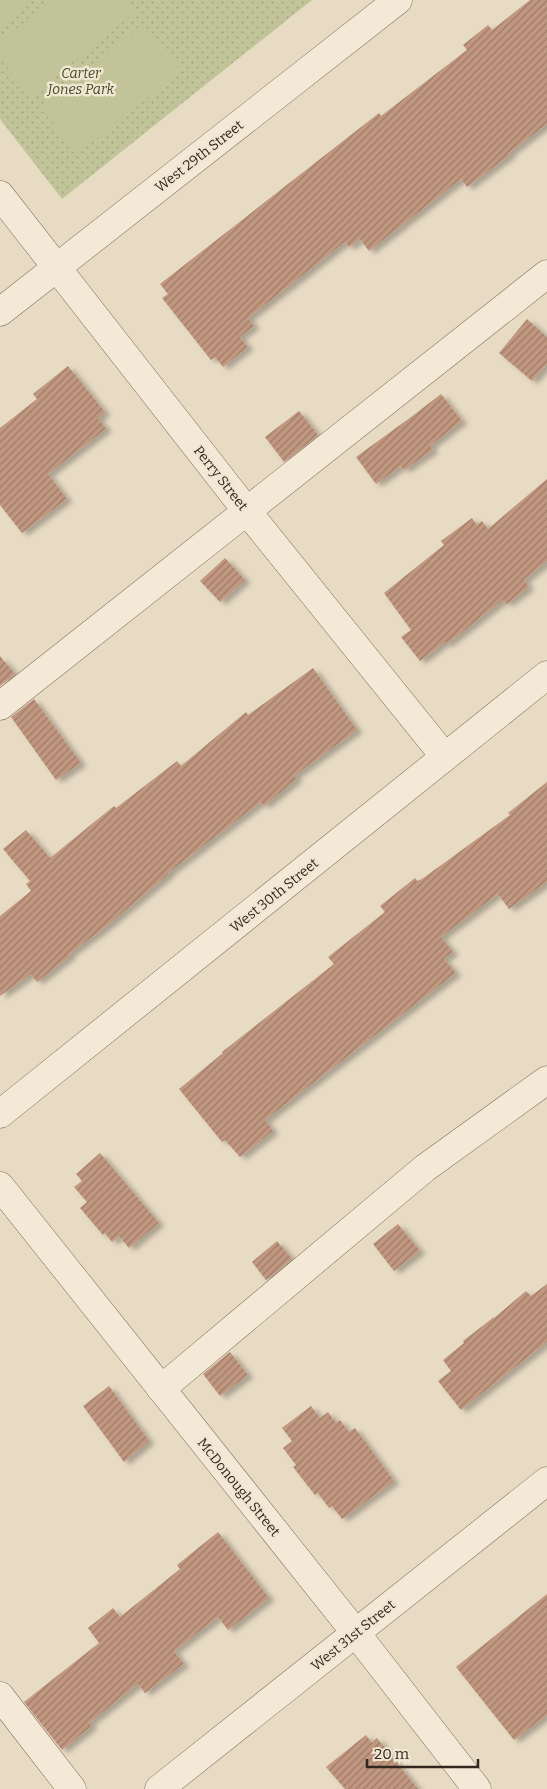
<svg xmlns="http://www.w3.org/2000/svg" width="547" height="1789" font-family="Bitter,serif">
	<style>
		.park { fill: url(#park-dots) }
		.pitch { fill: #c1c499 }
		.building { fill: url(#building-hatch); filter: url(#shadow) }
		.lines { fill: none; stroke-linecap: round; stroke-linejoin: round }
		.minor-casing { stroke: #806e5d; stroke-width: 29 }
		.minor { stroke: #f4e9d6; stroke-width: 28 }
		.labels { text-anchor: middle; stroke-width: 5; stroke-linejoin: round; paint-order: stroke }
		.park-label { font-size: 14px; font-style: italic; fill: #444c28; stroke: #f0e6d2 }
		.street-label { font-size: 14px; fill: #32271f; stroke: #f0e6d2 }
	</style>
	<defs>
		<pattern id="park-dots" width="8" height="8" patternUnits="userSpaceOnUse" patternTransform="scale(1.25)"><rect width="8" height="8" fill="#c1c499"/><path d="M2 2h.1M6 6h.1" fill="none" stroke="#a6a883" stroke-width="1.8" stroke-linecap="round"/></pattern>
		<pattern id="building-hatch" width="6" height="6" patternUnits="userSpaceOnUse" patternTransform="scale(1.25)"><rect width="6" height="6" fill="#c1977f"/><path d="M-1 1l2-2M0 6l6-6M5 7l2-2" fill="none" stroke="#9d7b67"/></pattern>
		<filter id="shadow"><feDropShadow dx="5.5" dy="3" stdDeviation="2.5" flood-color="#0004"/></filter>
	</defs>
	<rect width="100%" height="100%" fill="#e8dbc4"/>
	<polygon class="park" points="0,0 312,0 62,199 0,119"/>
	<g class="pitch">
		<polygon points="0,0 32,0 0,26"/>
		<polygon points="53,0 124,0 134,13 30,96 0,58 0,42"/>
		<polygon points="143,24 181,71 77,154 40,106"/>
	</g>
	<g class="building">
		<polygon points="530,0 547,0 547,124 509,153 510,155 467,187 461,179 369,251 360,239 349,247 345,242 248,318 254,326 240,337 248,347 223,367 215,357 211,360 162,298 168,294 160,284 379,113 381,116 467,50 463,45 488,25 492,30"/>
		<polygon points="527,319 547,337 547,364 532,381 499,353"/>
		<polygon points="68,366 105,412 98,418 106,429 48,474 67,499 22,533 0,505 0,428 37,399 33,394"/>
		<polygon points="441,394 462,421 430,446 433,450 404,470 401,466 376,484 356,457 411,417"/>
		<polygon points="299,411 318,435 284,462 265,437"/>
		<polygon points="547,479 547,561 524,580 529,587 507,604 503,600 447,644 445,642 420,661 401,637 411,630 384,593 444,545 441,541 472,518 477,525 482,521 488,529"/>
		<polygon points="225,558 245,580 220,602 200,581"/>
		<polygon points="0,656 15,674 0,686"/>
		<polygon points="313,668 357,730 294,776 297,779 264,806 261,802 168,873 169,874 103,929 69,954 70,956 37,982 31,974 0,996 0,916 31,891 26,884 30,881 3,849 26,830 50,858 114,806 116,808 177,761 181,766 246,712 248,715"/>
		<polygon points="34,699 81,763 56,780 11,717"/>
		<polygon points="547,782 547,882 509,909 498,894 441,937 453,952 444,959 456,973 265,1120 273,1131 240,1157 225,1140 222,1142 179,1089 223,1053 222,1052 334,964 328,957 385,912 380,906 415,878 417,881 422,879 510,815 508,813"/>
		<polygon points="100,1153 159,1223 129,1248 119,1236 112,1242 105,1233 103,1235 80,1208 87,1202 74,1187 82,1181 76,1174"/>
		<polygon points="398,1224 420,1251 394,1271 373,1244"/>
		<polygon points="277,1241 292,1259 266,1280 252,1262"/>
		<polygon points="547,1284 547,1342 461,1410 438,1381 451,1371 443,1360 464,1343 463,1341 494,1317 494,1318 526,1291 531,1296"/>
		<polygon points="230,1352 248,1375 220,1396 203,1374"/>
		<polygon points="109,1386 149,1441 124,1462 83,1406"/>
		<polygon points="311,1406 320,1418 328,1412 336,1423 340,1420 349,1432 355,1428 394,1481 342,1519 332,1506 329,1508 318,1493 315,1495 293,1467 296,1465 283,1448 292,1441 282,1428"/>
		<polygon points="218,1532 269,1598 228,1630 218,1617 174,1651 184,1664 145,1693 138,1684 89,1723 92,1726 62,1750 24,1702 99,1643 88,1628 113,1608 120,1617 180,1569 177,1565"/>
		<polygon points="547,1594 547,1715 514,1740 456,1667"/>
		<polygon points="366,1735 372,1743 377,1738 418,1789 345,1789 326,1767"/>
	</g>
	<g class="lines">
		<defs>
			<g id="minor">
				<polyline points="0,195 246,510 445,757"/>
				<polyline points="0,312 398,0"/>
				<polyline points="0,706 547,274"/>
				<polyline points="0,1114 547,675"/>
				<polyline points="0,1186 355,1632 477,1789"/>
				<polyline points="161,1389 425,1168 547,1080"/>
				<polyline points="0,1696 72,1789"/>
				<polyline points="159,1789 547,1481"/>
			</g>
		</defs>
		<use href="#minor" class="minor-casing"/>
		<use href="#minor" class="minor"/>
	</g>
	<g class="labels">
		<g class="park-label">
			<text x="81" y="78">Carter<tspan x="81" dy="16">Jones Park</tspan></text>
		</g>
		<g class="street-label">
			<text transform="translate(199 156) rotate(-38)" y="5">West 29th Street</text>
			<text transform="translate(221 478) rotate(52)" y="5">Perry Street</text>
			<text transform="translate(274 895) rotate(-39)" y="5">West 30th Street</text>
			<text transform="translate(239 1487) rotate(51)" y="5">McDonough Street</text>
			<text transform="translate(353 1635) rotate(-39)" y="5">West 31st Street</text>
		</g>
	</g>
	<path d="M367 1759v8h111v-8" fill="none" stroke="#32271f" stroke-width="2.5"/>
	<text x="374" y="1759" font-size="15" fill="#32271f" stroke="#f0e6d2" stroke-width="4" paint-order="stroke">20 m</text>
</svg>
